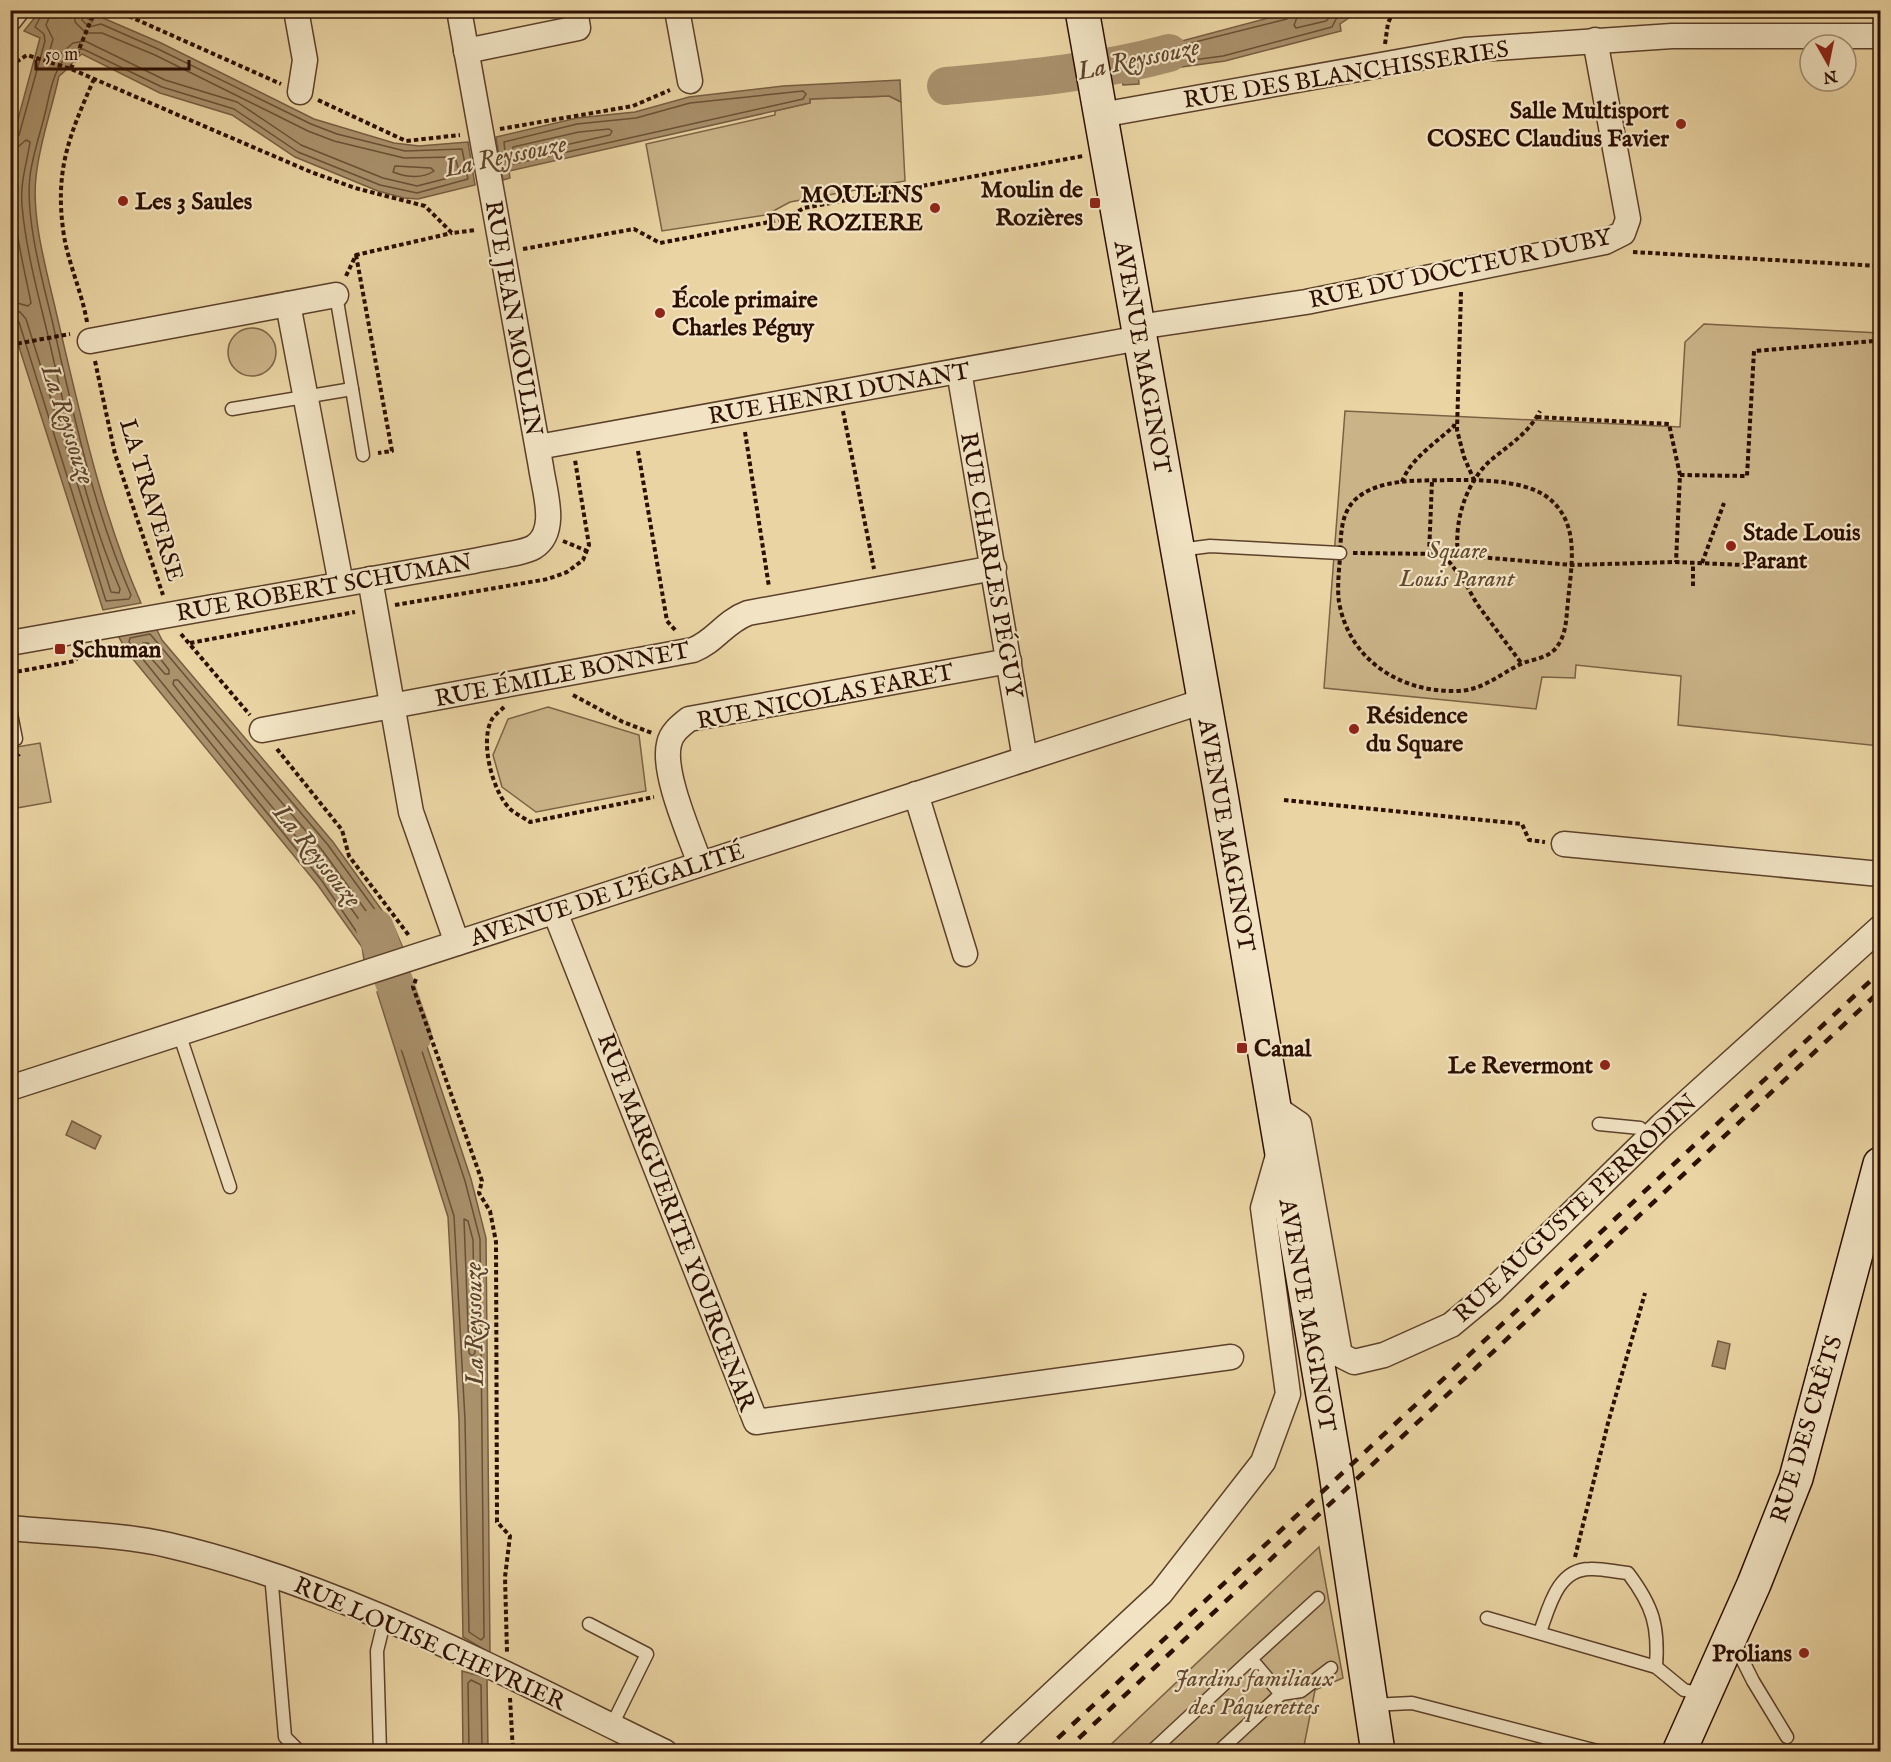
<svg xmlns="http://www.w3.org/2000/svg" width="1891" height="1762" font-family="'IM FELL English',serif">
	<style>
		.green { fill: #cab387; stroke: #7b6144; stroke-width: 1.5 }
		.water { fill: #a9916c; stroke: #775d41; stroke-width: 1.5 }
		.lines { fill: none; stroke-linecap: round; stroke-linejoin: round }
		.shore { stroke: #6a5036; stroke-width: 1.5 }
		.river { stroke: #a9916c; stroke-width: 38 }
		.lane-casing { stroke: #5c402a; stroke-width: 15 }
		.street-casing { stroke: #5c402a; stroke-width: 27 }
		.secondary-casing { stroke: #2c0f01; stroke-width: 36 }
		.path { stroke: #2c0f01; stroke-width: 4; stroke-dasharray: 4.5 3; stroke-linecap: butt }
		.lane { stroke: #f1e3c3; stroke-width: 12 }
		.street { stroke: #f1e3c3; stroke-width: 24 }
		.secondary { stroke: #f1e3c3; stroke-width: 33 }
		.rail { stroke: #2c0f01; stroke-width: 4.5; stroke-dasharray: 10 10; stroke-linecap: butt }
		.poi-dot { fill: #8f2418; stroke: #f1e3c3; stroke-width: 2 }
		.labels { text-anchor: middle; stroke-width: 4.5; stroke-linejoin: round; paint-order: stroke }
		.street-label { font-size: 24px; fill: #2c0f01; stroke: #f1e3c3 }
		.poi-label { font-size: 24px; font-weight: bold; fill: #2c0f01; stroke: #f1e3c3; text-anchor: start }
		.park-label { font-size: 24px; font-style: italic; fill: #634830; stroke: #f1e3c3 }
		.water-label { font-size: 26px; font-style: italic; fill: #5e432c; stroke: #f1e3c3 }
	</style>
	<rect width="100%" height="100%" fill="#ead4a3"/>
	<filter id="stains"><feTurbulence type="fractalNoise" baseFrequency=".00333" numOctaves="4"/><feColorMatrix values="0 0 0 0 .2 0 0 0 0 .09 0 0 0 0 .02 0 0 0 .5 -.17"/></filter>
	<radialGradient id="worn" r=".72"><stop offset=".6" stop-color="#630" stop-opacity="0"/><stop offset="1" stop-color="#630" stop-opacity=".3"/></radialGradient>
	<g class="green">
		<polygon points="889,96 901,102 905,181 790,202 766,215 662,231 646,144 775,115 775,111 810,103 810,99"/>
		<polygon points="1704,324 1880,333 1880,746 1678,725 1681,676 1576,665 1575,678 1542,677 1536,709 1324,688 1345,411 1680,427 1685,342"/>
		<circle cx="252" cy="352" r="24"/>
		<polygon points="548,707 639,735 646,791 536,812 502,787 493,755 508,719"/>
		<polygon points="40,743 51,802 11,809 11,748"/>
		<polygon points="1319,1547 1343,1678 1315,1690 1303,1751 1103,1752"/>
	</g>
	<g class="water">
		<path d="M40,11H90L87,18L92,22L96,15L161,43L314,119L394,143L419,146L468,142L475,185L418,199L404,198L378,191L295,157L232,115L160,93L82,54C72,61 68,70 59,76C52,109 39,144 36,177C31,220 48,275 57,316C80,413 101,512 141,603L103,610L20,350L11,310V145L40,38L24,31Z"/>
		<polygon points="1295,11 1359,11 1340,24 1341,31 1225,61 1138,73 1139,84 1123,85 1118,54 1163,46"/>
		<polygon points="1057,66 1060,88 955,91 955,99 946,100 945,77"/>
		<polygon points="900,80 901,102 889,96 810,99 810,103 509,171 510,178 503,180 496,137 577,118 635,112 689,97 783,86"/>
		<polygon points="155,626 162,640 333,842 394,927 403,948 364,960 362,947 317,884 128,653 117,634"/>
		<polygon points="406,983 471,1179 486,1238 490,1653 463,1637 459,1420 448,1217 377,992"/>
		<polygon points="72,1121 101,1136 95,1149 66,1135"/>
		<polygon points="1718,1341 1730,1344 1725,1369 1712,1366"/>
		<polygon points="462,1671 487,1678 488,1751 463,1751"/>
	</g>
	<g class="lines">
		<g class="shore">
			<polyline points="52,10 46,25 53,39 47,61 49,64 73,43 85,41 165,80 237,102 301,145 383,178 417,186 460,175 455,157 404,158 334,141 308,131 155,55 102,33 86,33 75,22 75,10"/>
			<polyline points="1292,10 1287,19 1127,59 1127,72 1131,74 1139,67 1223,56 1332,27 1336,19 1349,10"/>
			<polyline points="1300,10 1294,25 1296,28 1326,21 1336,10"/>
			<polygon points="1049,73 1053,79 1050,82 973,84 970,82 973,78"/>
			<polygon points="803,91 806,94 803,99 509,165 506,162 504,142 577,124 636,118 690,103"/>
			<polygon points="609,129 612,131 610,135 516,156 512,153 513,147 579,132"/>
			<polyline points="10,140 19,135 45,41 44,34 35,27 44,10"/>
			<path d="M10,148L19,146L26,140L30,142C27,163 20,182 22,205C26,254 41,304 52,353C70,432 88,515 120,589L119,593L111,592L26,319L20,312L10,310"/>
			<path d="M10,157L17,159C7,208 22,256 31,303L28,306L10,301"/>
			<path d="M395,166L431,168L434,171C422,179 406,177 393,172Z"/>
			<path d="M10,317L19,322L106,601L129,599L131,595C93,508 73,412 52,320C42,279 25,217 30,176C33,152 42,129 47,105C51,86 58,51 83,49L162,87L234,109L298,152L380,185L417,193L468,179L462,149L405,151L337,134L311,124L158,49L101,24L89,27L82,20L84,10"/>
			<polygon points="150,634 328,845 389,929 393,944 369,950 322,881 129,642 130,638"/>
			<polygon points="143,643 148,643 169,670 169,674 165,674 142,648"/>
			<path d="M174,680H178L322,850L382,933L383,940L374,941C313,851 239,770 173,684Z"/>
			<polygon points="400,991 403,994 465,1181 480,1239 484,1637 481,1640 469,1632 465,1420 454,1216 385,998 387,995"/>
			<polygon points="464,1219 468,1221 473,1240 475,1353 472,1356 469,1353"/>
			<polyline points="469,1752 468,1683 471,1680 481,1685 482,1752"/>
		</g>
		<g class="river">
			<path d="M946,86C1021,79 1096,73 1169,53"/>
			<polyline points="375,928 413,1035"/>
		</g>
		<defs>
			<g id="lane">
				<polyline points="352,389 363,455"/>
				<polyline points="232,409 352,389 336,295"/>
				<polyline points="1179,550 1210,546 1340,553"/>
				<polyline points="10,709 16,739 10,740"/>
				<polyline points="179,1033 230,1187"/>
				<polyline points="1599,1124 1640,1128 1649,1138"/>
				<polyline points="271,1574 285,1737 300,1752"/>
				<polyline points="1487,1618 1656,1667 1684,1690 1702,1694"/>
				<polyline points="589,1624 647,1654 612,1725"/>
				<path d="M1540,1632C1549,1608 1557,1569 1590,1569C1602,1568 1615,1572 1628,1573C1653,1606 1659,1626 1656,1667"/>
				<polyline points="1734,1643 1753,1681 1787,1737"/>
				<polyline points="1251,1659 1318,1598"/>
				<polyline points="1281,1694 1301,1691 1331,1668"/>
				<polyline points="1372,1705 1412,1703 1601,1752"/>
				<polyline points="380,1752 377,1651 385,1618"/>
				<polyline points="1151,1752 1251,1659 1281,1694 1218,1752"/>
			</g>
			<g id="street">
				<polyline points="296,10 305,60 300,92"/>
				<polyline points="677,10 690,81"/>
				<polyline points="10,19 17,10"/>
				<polyline points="466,51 578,28 575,10"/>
				<polyline points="1101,115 1465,50 1672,36 1880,36"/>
				<polyline points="288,304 341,584"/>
				<polyline points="1138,327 1306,302 1605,242 1623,233 1628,219 1595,40"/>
				<polyline points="90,341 336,295"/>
				<polyline points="959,371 1025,759"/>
				<polyline points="538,447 1140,338"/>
				<polyline points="370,579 411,812 457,943"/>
				<path d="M10,643L474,561C489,557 522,554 534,547C559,531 544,490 541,467L459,10"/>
				<path d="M262,730L693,650C716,641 724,622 748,613L994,568"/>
				<polyline points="916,794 965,954"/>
				<polyline points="1564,844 1880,874"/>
				<path d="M700,864C690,835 662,773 669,744C671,733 680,726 689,719L1009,661"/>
				<polyline points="555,912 756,1422 1231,1357"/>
				<polyline points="10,1088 1204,701"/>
				<polyline points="1271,1105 1299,1124 1340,1355 1354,1362 1384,1355 1451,1325 1492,1291 1662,1125 1880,928"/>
				<path d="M10,1528C59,1533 122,1534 168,1545C344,1586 504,1674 665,1752"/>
				<polyline points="990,1752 1161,1593 1263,1462 1288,1394 1263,1208 1279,1152"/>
			</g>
			<g id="secondary">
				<polyline points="1082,10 1220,789 1334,1460 1378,1752"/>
				<polyline points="1679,1752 1754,1584 1796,1478 1880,1164"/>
			</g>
		</defs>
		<use href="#lane" class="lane-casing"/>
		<use href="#street" class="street-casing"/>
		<use href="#secondary" class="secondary-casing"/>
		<g class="path">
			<polyline points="115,10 281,84"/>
			<polyline points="1385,44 1388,23 1394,10"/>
			<polyline points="10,66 27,55 71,69 311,172 355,188 425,206 452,233 476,230"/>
			<polyline points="71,69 95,10"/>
			<polyline points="318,100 406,141 460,135"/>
			<polyline points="500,129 633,106 670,90"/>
			<polyline points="523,249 634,229 660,243 785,219 804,208 1083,156"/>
			<polyline points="1633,252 1880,266"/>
			<polyline points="356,255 392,451 378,453"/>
			<polyline points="346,276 356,255 452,233"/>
			<polyline points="1461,292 1457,430 1464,457 1474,480"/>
			<path d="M87,322C82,293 69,265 64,236C54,171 69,136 94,79"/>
			<polyline points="10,345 70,334"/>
			<polyline points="95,361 115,454 163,595"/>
			<polyline points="843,411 874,569"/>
			<polyline points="1537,417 1669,424 1680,475 1676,562"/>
			<polyline points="745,432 769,587"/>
			<polyline points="638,451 667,621 677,632"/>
			<polyline points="1680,475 1747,476 1754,351 1874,341 1880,337"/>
			<path d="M1449,480C1478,480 1531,479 1553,502C1580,528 1571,568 1568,601C1566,618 1567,634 1556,648C1548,658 1534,659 1523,663C1499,674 1482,692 1453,691C1398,691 1349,659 1339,602C1337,588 1339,571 1340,557C1341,536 1340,512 1357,498C1381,478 1420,481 1449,480Z"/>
			<path d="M1402,482C1410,459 1437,442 1454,426L1455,421"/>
			<polyline points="563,541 587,551"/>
			<polyline points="1353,553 1443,554 1572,565 1676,562 1765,566"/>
			<polyline points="1429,554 1432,481"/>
			<polyline points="1444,555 1464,581 1477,604 1522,664"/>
			<path d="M1458,555C1454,522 1465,483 1491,460C1509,445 1529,433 1540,411"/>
			<polyline points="1702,563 1724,503"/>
			<polyline points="1693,586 1693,563"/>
			<polyline points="395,605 548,579 567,572 583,560 589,545 575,460"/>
			<polyline points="181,634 250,715"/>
			<polyline points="190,643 355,612"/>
			<polyline points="10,673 75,661 82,651"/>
			<polyline points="573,695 623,722 652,733"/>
			<path d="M504,707C500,711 493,716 491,721C480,744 493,792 510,809C516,814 524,818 530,822L654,797"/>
			<polyline points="277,749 342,830 349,856 410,937"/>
			<polyline points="10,768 19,754"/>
			<polyline points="1284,800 1522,824 1529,840 1545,842"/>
			<polyline points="416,979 413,987 482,1181 479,1193 490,1211 496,1242 497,1522 510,1536 505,1577 507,1652"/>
			<polyline points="1575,1557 1608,1423 1645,1293"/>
			<polyline points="510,1698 513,1752"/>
		</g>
		<use href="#lane" class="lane"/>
		<use href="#street" class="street"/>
		<use href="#secondary" class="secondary"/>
		<g class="rail">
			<polyline points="1043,1752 1880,972"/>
			<polyline points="1064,1752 1880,991"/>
		</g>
	</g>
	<g class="poi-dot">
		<circle cx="1681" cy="124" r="6"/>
		<circle cx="123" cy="201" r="6"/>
		<rect x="1089" y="197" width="12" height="12" rx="3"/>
		<circle cx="935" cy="208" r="6"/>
		<circle cx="660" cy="313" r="6"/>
		<circle cx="1731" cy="546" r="6"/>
		<rect x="54" y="643" width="12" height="12" rx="3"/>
		<circle cx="1354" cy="729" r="6"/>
		<rect x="1236" y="1042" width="12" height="12" rx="3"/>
		<circle cx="1605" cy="1065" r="6"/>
		<circle cx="1804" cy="1653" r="6"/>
	</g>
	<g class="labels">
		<g class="street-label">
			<text transform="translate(1346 74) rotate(-9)" y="8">RUE DES BLANCHISSERIES</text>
			<text transform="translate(1460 268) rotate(-12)" y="8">RUE DU DOCTEUR DUBY</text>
			<text transform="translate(514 318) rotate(80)" y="8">RUE JEAN MOULIN</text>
			<text transform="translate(1143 357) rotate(80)" y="8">AVENUE MAGINOT</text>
			<text transform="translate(839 393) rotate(-10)" y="8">RUE HENRI DUNANT</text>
			<text transform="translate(152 500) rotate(73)" y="8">LA TRAVERSE</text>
			<text transform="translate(992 565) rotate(80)" y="8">RUE CHARLES PÉGUY</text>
			<text transform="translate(324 587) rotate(-10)" y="8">RUE ROBERT SCHUMAN</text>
			<text transform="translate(562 674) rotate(-11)" y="8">RUE ÉMILE BONNET</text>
			<text transform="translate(825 696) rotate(-11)" y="8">RUE NICOLAS FARET</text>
			<text transform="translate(1227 835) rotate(80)" y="8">AVENUE MAGINOT</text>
			<text transform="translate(607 894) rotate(-18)" y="8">AVENUE DE L'ÉGALITÉ</text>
			<text transform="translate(1575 1208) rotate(-43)" y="8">RUE AUGUSTE PERRODIN</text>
			<text transform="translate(677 1222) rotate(69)" y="8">RUE MARGUERITE YOURCENAR</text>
			<text transform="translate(1308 1315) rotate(80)" y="8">AVENUE MAGINOT</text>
			<text transform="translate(1806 1429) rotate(-73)" y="8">RUE DES CRÊTS</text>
			<text transform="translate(430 1643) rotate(24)" y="8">RUE LOUISE CHEVRIER</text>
		</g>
		<g class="poi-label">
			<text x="1669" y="118" text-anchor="end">Salle Multisport<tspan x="1669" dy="28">COSEC Claudius Favier</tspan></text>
			<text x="1083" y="197" text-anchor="end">Moulin de<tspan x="1083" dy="28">Rozières</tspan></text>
			<text x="923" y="202" text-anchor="end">MOULINS<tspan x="923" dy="28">DE ROZIERE</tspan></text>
			<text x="135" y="209">Les 3 Saules</text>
			<text x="672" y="307">École primaire<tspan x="672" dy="28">Charles Péguy</tspan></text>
			<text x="1743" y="540">Stade Louis<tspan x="1743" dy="28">Parant</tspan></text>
			<text x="72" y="657">Schuman</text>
			<text x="1366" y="723">Résidence<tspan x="1366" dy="28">du Square</tspan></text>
			<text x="1254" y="1056">Canal</text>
			<text x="1593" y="1073" text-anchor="end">Le Revermont</text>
			<text x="1792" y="1661" text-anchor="end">Prolians</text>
		</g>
		<g class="park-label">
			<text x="1457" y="558">Square<tspan x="1457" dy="28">Louis Parant</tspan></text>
			<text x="1254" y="1686">Jardins familiaux<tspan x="1254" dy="28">des Pâquerettes</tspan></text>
		</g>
		<g class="water-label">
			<text transform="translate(1138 58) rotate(-12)" y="9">La Reyssouze</text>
			<text transform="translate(505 155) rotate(-12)" y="9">La Reyssouze</text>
			<text transform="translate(69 424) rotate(72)" y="9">La Reyssouze</text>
			<text transform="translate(318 855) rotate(51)" y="9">La Reyssouze</text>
			<text transform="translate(473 1324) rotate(-91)" y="9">La Reyssouze</text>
		</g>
	</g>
	<rect width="1891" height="1762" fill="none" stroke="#ead4a3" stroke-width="36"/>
	<rect x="12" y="12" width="1867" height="1738" fill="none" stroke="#2c0f01" stroke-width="3"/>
	<rect x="18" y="18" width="1855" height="1726" fill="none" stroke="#2c0f01" stroke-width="1.5"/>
	<g transform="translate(1828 63) rotate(171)"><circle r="28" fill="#f1e3c3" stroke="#a28e75" stroke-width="1.5"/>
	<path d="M0-4.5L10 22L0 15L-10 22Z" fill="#8f2418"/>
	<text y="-9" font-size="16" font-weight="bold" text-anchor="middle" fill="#2c0f01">N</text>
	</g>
	<path d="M36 60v9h153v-9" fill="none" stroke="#2c0f01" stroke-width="3"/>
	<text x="45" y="60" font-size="18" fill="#2c0f01" stroke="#f1e3c3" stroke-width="4.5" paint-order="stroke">50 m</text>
	<rect width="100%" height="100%" filter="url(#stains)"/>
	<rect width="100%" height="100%" fill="url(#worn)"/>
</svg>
